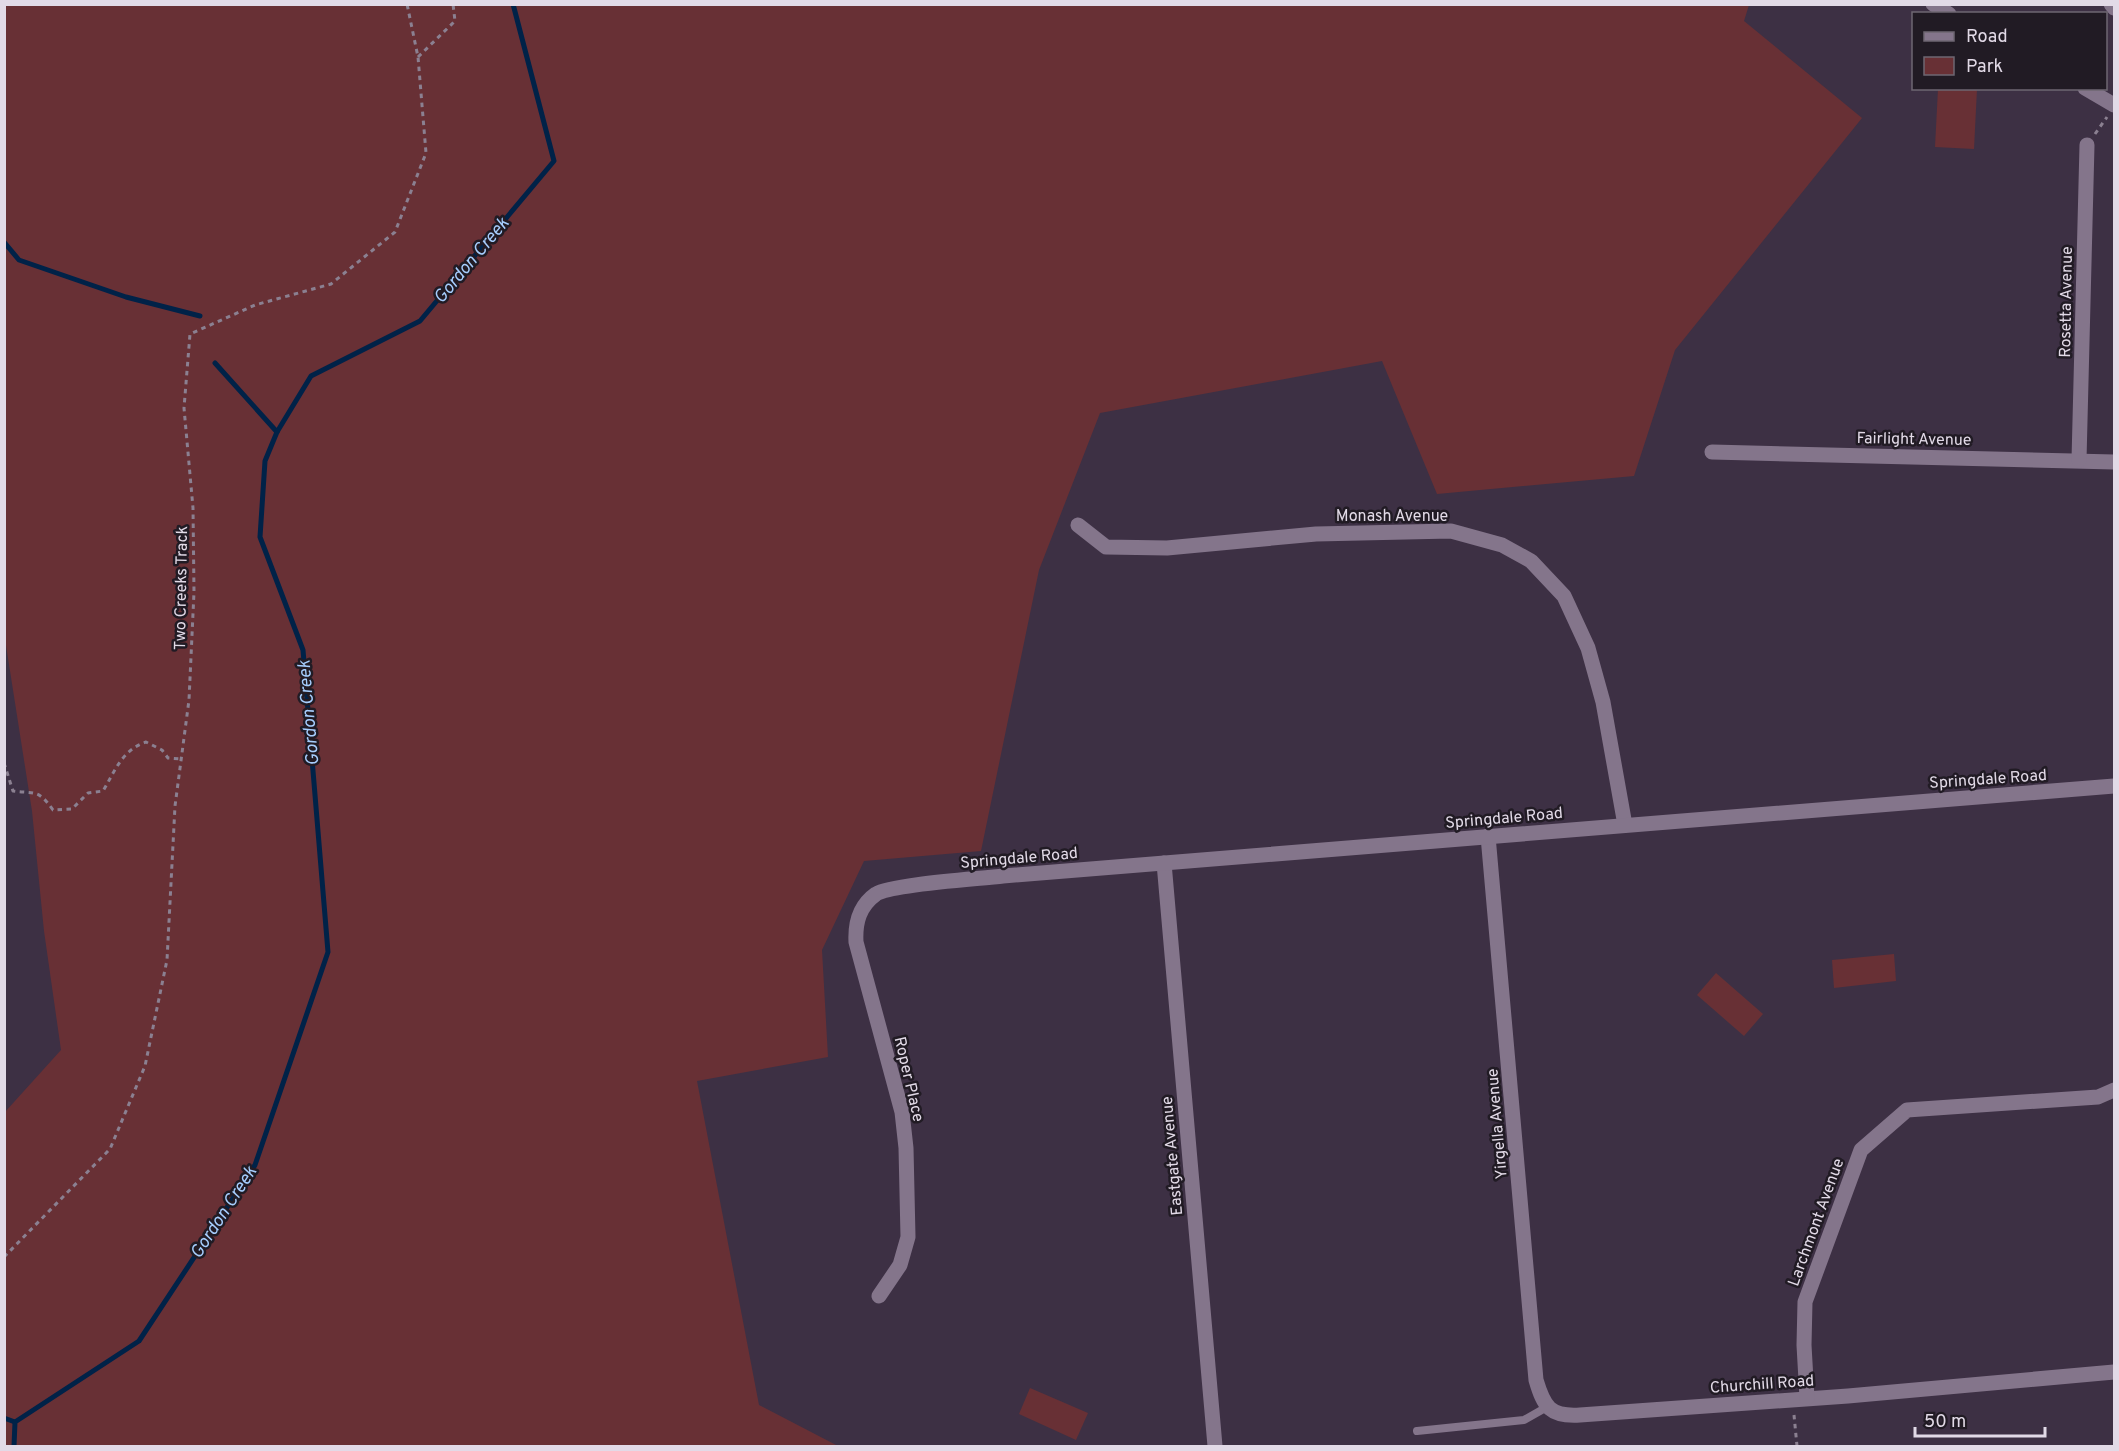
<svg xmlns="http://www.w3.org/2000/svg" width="2119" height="1451" font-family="Overpass,sans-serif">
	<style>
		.green { fill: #683035 }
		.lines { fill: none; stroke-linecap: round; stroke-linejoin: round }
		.stream { stroke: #002248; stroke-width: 5 }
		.path { stroke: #8b8091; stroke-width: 3; stroke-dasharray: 4.5 4.5; stroke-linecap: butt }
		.lane { stroke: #84758b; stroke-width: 8 }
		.street { stroke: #84758b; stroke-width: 15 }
		.secondary { stroke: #84758b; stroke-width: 15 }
		.labels { text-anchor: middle; stroke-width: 5; stroke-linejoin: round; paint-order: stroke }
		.street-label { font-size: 16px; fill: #e2dae7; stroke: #211b24 }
		.water-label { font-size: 18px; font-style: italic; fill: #a6cdfd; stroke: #211b24 }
	</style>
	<rect width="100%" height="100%" fill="#3d3044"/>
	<g class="green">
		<polygon points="5,4 1749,5 1744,21 1862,118 1675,350 1634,476 1437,494 1382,361 1100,413 1039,570 981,851 864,861 822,950 828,1057 697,1081 759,1405 838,1446 5,1446 5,1112 61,1050 44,931 32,811 5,639"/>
		<polygon points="1938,89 1977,89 1974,149 1935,147"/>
		<polygon points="1894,954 1896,981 1834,988 1832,960"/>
		<polygon points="1716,973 1763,1014 1744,1036 1697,995"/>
		<polygon points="1030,1388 1088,1413 1076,1440 1019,1414"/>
	</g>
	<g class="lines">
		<g class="stream">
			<polyline points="4,242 19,260 126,297 200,316"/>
			<polyline points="215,363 277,432"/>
			<polyline points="4,1418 15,1422"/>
			<polyline points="14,1446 15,1422 139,1341 255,1165 328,952 303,650 260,537 265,461 277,432 311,376 420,321 554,161 513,4"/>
		</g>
		<g class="path">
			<polyline points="418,57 455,21 453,4"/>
			<polyline points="2095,134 2107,117"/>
			<path d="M4,763L13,791C36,794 38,789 53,810L72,809L88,793L103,791C115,771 122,750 146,742L162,750L168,758L181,759"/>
			<polyline points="4,1257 110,1149 145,1066 167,960 175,806 189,700 194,592 193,508 184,408 190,334 255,305 331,284 395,232 426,153 418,57 407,4"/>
			<polyline points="1794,1415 1797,1446"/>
		</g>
		<polyline class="lane" points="1417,1431 1524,1420 1547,1407"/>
		<g class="street">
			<polyline points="2111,4 2114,8"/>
			<polyline points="1712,452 2114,462"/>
			<polyline points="2079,460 2087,145"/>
			<polyline points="1078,525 1106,547 1167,548 1316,534 1451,531 1502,545 1531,561 1564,596 1588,648 1603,702 1625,825"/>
			<path d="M1488,836L1536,1380C1544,1407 1550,1417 1580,1415L1848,1396L2114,1372"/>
			<polyline points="1164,863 1215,1446"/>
			<path d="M879,1296L900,1265L908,1237L906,1148L902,1112L856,942C855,923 859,906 876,894C892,884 979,879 1003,876L2114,786"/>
			<polyline points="1807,1398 1804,1345 1805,1302 1861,1150 1907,1110 2098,1097 2114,1090"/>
		</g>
		<g class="secondary">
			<polyline points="1933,4 1949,14"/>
			<polyline points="2085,88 2114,105"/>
		</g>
	</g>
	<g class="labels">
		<g class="street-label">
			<text transform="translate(2065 302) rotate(-89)" y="6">Rosetta Avenue</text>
			<text transform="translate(1914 438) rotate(1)" y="6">Fairlight Avenue</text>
			<text x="1392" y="521">Monash Avenue</text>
			<text transform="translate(180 588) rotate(-89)" y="6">Two Creeks Track</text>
			<text transform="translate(1988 778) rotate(-4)" y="6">Springdale Road</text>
			<text transform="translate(1504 817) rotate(-5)" y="6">Springdale Road</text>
			<text transform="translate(1019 857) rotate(-5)" y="6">Springdale Road</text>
			<text transform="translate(910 1079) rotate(77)" y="6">Roper Place</text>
			<text transform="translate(1496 1124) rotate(-95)" y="6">Yirgella Avenue</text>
			<text transform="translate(1171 1156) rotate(-95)" y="6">Eastgate Avenue</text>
			<text transform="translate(1815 1222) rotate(-70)" y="6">Larchmont Avenue</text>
			<text transform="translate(1762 1383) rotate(-4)" y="6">Churchill Road</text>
		</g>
		<g class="water-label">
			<text transform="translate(471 260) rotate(-50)" y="6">Gordon Creek</text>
			<text transform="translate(308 713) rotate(-95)" y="6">Gordon Creek</text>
			<text transform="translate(223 1212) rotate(-57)" y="6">Gordon Creek</text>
		</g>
	</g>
	<rect width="2119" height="1451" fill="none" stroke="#e2dae7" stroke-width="12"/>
	<rect x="1912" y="12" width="195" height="78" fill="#211b24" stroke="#6e6772" stroke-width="1.5"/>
	<rect x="1924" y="32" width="30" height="9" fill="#84758b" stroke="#6e6772" stroke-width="1.5"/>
	<text x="1966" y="42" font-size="18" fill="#e2dae7">Road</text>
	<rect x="1924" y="57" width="30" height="18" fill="#683035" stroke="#6e6772" stroke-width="1.5"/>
	<text x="1966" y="72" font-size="18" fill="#e2dae7">Park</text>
	<path d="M1915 1427v9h130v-9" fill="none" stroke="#e2dae7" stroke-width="3"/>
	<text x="1924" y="1427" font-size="18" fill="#e2dae7" stroke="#211b24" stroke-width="4.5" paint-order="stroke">50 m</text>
</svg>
